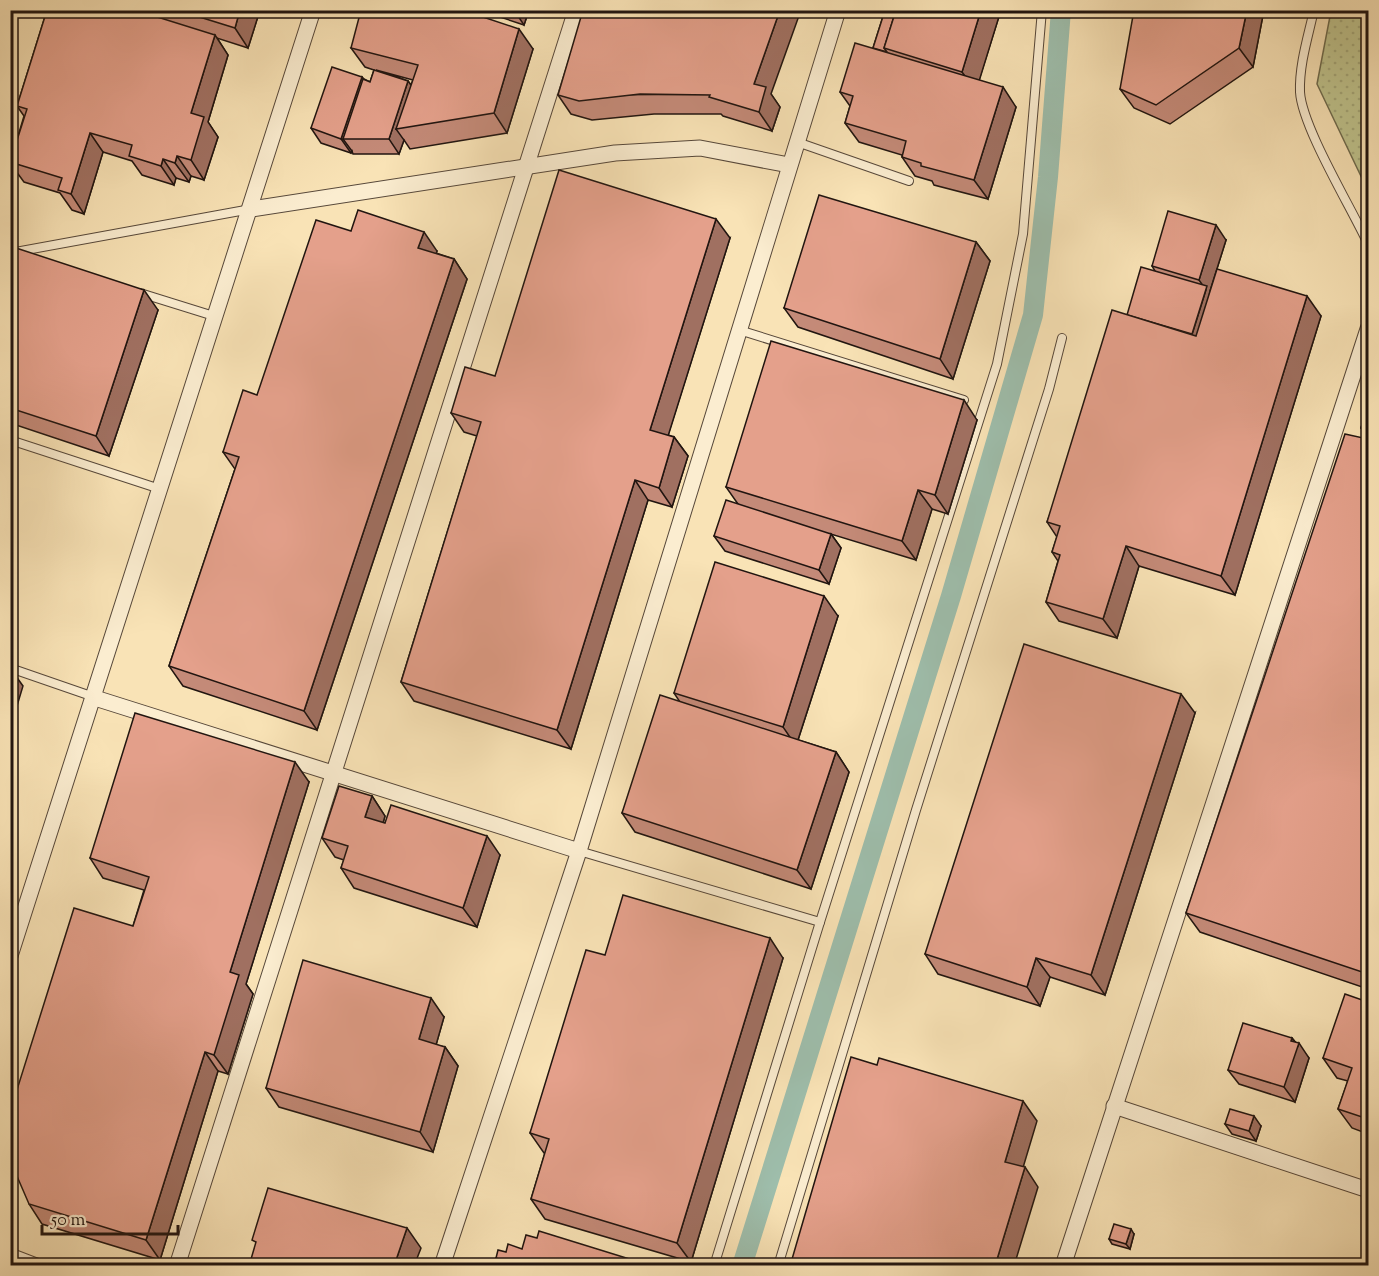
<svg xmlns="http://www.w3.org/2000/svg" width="1379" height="1276" font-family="'Sorts Mill Goudy',serif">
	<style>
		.grass { fill: url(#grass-dots); stroke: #706c4e; stroke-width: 1.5 }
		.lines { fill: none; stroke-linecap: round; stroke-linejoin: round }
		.canal { stroke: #9ebeac; stroke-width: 20 }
		.service-casing { stroke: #57483a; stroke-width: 10 }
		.minor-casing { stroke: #57483a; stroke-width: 17 }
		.service { stroke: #fbedd0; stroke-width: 8 }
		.minor { stroke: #fbedd0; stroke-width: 15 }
		.wall { fill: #c48a78; stroke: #211510; stroke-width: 1.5; fill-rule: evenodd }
		.shaded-wall { fill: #a07061; stroke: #211510; stroke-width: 1.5 }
		.building { fill: #e4a08b; stroke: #211510; stroke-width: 1.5 }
	</style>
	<defs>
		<pattern id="grass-dots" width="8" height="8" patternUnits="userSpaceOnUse" patternTransform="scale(1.5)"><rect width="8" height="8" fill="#bfc38d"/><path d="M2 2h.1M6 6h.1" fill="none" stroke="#a4a779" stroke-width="1.8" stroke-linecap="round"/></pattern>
	</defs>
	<rect width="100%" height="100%" fill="#f9e3b6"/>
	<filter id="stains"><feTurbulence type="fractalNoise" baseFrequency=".00333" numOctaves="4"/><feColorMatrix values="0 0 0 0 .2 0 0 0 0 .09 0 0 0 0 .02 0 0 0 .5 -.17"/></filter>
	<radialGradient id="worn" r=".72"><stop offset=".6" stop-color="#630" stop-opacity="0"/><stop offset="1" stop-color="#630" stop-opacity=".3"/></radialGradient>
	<polygon class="grass" points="1331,11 1368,11 1368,191 1317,84"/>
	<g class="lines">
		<polyline class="canal" points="742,1266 951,596 1033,315 1048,177 1061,10"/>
		<defs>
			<g id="service">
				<path d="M1314,10C1308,37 1299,65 1300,92C1302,127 1352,209 1368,244"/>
				<polyline points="797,142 909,181"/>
				<polyline points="10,181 17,159"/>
				<polyline points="10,253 251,209"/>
				<polyline points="140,293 217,317"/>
				<polyline points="739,330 964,400"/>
				<polyline points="10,440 160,489"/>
				<polyline points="10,668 94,697"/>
				<polyline points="579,851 820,922"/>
				<polyline points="714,1266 820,922 997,364 1023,234 1042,10"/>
				<polyline points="778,1266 916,810 1049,389 1062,338"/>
			</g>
			<g id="minor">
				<polyline points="252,209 615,153 700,148 789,165"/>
				<polyline points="95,698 579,851"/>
				<polyline points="10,956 313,10"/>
				<polyline points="1114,1106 1368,1190"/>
				<polyline points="10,1256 36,1266"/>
				<polyline points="177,1266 576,10"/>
				<polyline points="442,1266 579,851 838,10"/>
				<polyline points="1063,1266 1368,329"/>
			</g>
		</defs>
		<use href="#service" class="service-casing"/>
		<use href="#minor" class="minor-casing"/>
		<use href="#service" class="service"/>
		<use href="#minor" class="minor"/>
	</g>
	<g class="wall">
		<polygon points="47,10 260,10 248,48 217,38 228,55 208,122 218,137 204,180 191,176 189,182 176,178 174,185 142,175 132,161 103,152 84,214 72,210 60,193 24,182 10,163 24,116 17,106"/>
		<polygon points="479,10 529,10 524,25"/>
		<polygon points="885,10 1001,10 979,80 1016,107 988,199 934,185 932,181 915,176 902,157 902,155 859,142 845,123 850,106 840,92 873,48"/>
		<polygon points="1264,10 1253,67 1170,124 1134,108 1120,89"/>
		<path d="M351,48L533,49L507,133L410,149L404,140L399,154H353L352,151L351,153L321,143L311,128L362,77L364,79L370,82L374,70L365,67ZM376,70L413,80L411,85L408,81Z"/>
		<polygon points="771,94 780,107 772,131 723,116 721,114 654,114 592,120 571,114 558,95"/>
		<polygon points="351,231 437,251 436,253 454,259 467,279 317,730 183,686 169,666 235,469 223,452 257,395"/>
		<polygon points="730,238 668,435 674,437 688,456 672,507 648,500 571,749 414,701 401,682 477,436 464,432 451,413 495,376"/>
		<polygon points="1226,240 1210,291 1321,316 1235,595 1139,566 1117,638 1059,621 1046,602 1058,561 1052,552 1057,537 1047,522 1127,315 1155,271 1152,266"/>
		<polygon points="976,242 990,261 953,379 798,327 784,308"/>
		<polygon points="10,246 158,310 109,456 10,423"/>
		<polygon points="1368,403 1368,438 1361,428"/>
		<polygon points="977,420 948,514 932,509 916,560 831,534 841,548 829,584 725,551 714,536 738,504 726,487"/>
		<polygon points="1368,439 1368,989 1200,932 1186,913"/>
		<polygon points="838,616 798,740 836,752 849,772 811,889 635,832 622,813 680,702 674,693"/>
		<polygon points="1195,713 1105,995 1050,977 1040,1006 938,974 925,954"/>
		<polygon points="309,782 246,984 253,994 228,1074 218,1071 160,1260 42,1224 29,1204 133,926 144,890 103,878 90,858"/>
		<polygon points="372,796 385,816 383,823 500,855 477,927 354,888 341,868 344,860 335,857 322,838"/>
		<polygon points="605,955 783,958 691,1262 545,1219 531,1199 545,1153 544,1153 530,1133"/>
		<polygon points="1368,1002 1368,1134 1352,1128 1338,1109 1348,1081 1337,1078 1323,1058"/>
		<polygon points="444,1017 436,1045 445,1047 458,1066 433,1152 279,1107 266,1088"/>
		<polygon points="1292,1038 1309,1058 1295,1102 1239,1084 1228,1070"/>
		<polygon points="1225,1124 1261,1126 1256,1141 1232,1134"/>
		<polygon points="1134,1234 1130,1249 1112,1244 1109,1239"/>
		<polygon points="537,1238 639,1266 501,1266 496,1258 506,1252 522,1249"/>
	</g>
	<g class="shaded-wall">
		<polygon points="240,10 260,10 248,48 235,28"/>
		<polygon points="514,10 529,10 524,25"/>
		<polygon points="780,10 801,10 771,94 780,107 772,131 759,112 754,84"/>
		<polygon points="981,10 1001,10 976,91 962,72"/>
		<polygon points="1247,10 1264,10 1253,67 1239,48"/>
		<polygon points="519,29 533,49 507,133 494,113"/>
		<polygon points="215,35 228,55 208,122 218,137 204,180 191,160 191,113"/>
		<polygon points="362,77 372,92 343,139 352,151 351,153 341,139"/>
		<polygon points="408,81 419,96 396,129 404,140 399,154 389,139"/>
		<polygon points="1003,87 1016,107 988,199 974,180"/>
		<polygon points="90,133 103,152 84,214 71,194"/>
		<polygon points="177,156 191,176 189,182 175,163"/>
		<polygon points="163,159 176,178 174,185 161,166"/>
		<polygon points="716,219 730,238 664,449 650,430"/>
		<polygon points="1216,225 1226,240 1210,291 1201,352 1191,338 1206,290 1199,280"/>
		<polygon points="424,232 437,251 432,267 418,248"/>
		<polygon points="976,242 990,261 953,379 940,359"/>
		<polygon points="454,259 467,279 317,730 304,711"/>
		<polygon points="144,290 158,310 109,456 96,436"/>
		<polygon points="1307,296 1321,316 1235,595 1221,576"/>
		<polygon points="964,400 977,420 948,514 935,495"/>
		<polygon points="674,437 688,456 672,507 659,488"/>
		<polygon points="635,480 648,500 571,749 557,730"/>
		<polygon points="918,490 932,509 916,560 902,541"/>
		<polygon points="831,534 841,548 829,584 819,570"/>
		<polygon points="1126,546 1139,566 1117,638 1103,619"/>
		<polygon points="824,596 838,616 796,746 783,727"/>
		<polygon points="10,668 23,686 10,729"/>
		<polygon points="1181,694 1195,713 1105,995 1091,975"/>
		<polygon points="836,752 849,772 811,889 797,870"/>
		<polygon points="295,762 309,782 246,984 253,994 228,1074 214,1055 230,972"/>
		<polygon points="372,796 385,816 379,837 365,817"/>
		<polygon points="487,836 500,855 477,927 463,908"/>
		<polygon points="770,938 783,958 691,1262 677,1243"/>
		<polygon points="1036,958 1050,977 1040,1006 1027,987"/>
		<polygon points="431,998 444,1017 432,1059 419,1039"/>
		<polygon points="1292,1038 1298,1046 1299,1043 1309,1058 1295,1102 1284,1087"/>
		<polygon points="445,1047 458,1066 433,1152 420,1132"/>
		<polygon points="205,1052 218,1071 160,1260 146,1240"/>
		<polygon points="1023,1101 1037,1121 1019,1181 1005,1162"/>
		<polygon points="1254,1116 1261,1126 1256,1141 1249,1131"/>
		<polygon points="1025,1167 1038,1187 1014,1266 995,1266"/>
		<polygon points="407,1228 421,1248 414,1266 394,1266"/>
		<polygon points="1131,1229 1134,1234 1130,1249 1126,1244"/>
	</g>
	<g class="building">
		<polygon points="47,10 135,10 215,35 191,113 204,117 191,160 177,156 175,163 163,159 161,166 129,156 132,145 90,133 71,194 58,190 62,178 10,162 27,109 17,106"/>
		<polygon points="177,10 240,10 235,28"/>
		<polygon points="361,10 462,10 519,29 494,113 396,129 418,65 351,48"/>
		<polygon points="583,10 780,10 754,84 766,87 759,112 709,97 710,95 640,94 579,101 558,95"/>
		<polygon points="885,10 896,10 884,48 887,52 873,48"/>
		<polygon points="896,10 981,10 962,72 884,48"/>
		<polygon points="1134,10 1247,10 1239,48 1156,105 1120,89"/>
		<polygon points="855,43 1003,87 974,180 921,166 921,163 902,157 906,141 845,123 853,96 840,92"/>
		<polygon points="332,67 362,77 341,139 311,128"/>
		<polygon points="374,70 408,81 389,139 343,139 363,79 370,82"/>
		<polygon points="559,170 716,219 650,430 674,437 659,488 635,480 557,730 401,682 481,422 451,413 465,367 495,376"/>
		<polygon points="819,195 976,242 940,359 784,308"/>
		<polygon points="358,210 424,232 418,248 454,259 304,711 169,666 239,457 223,452 243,390 257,395 316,220 351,231"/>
		<polygon points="1168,211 1216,225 1199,280 1152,266"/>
		<polygon points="10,246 144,290 96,436 10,408"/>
		<polygon points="1141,267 1207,286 1192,334 1127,315"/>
		<polygon points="1217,269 1307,296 1221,576 1126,546 1103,619 1046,602 1060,555 1052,552 1060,526 1047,522 1112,310 1196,336"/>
		<polygon points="771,341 964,400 935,495 918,490 902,541 726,487"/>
		<polygon points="1368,403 1368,430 1361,428"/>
		<polygon points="1345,434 1368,439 1368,974 1186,913"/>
		<polygon points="726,500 831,534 819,570 714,536"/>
		<polygon points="715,562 824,596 783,727 674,693"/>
		<polygon points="1024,644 1181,694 1091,975 1036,958 1027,987 925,954"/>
		<polygon points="660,695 836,752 797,870 622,813"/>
		<polygon points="135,713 295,762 230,972 239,975 214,1055 205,1052 146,1240 29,1204 10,1160 10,1112 74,908 133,926 149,877 90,858"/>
		<polygon points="339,786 372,796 365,817 385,823 391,805 487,836 463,908 341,868 348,846 322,838"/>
		<polygon points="623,895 770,938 677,1243 531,1199 549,1139 530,1133 586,950 605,955"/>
		<polygon points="303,960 431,998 419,1039 445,1047 420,1132 266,1088"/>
		<polygon points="1345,994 1368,1002 1368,1119 1338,1109 1352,1068 1323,1058"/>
		<polygon points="1243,1023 1292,1038 1291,1041 1299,1043 1284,1087 1228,1070"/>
		<polygon points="851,1057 877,1065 879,1058 1023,1101 1005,1162 1025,1167 995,1266 790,1266"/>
		<polygon points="1230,1109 1254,1116 1249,1131 1225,1124"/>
		<polygon points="268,1188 407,1228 394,1266 249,1266 256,1242 252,1240"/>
		<polygon points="1114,1224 1131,1229 1126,1244 1109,1239"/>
		<polygon points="539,1231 636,1261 634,1266 501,1266 503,1261 496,1258 498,1250 506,1252 508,1244 522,1249 526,1235 537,1238"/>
	</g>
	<rect width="1379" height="1276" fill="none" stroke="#f9e3b6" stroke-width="36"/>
	<rect x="12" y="12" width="1355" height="1252" fill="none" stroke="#211510" stroke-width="3"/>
	<rect x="18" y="18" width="1343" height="1240" fill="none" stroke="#211510" stroke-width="1.5"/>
	<path d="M42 1225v9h136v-9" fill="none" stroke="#211510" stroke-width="3"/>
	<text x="51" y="1225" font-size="18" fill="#211510" stroke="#fbedd0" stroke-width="4.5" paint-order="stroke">50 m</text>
	<rect width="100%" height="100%" filter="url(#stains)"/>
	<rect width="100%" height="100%" fill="url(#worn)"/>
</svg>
